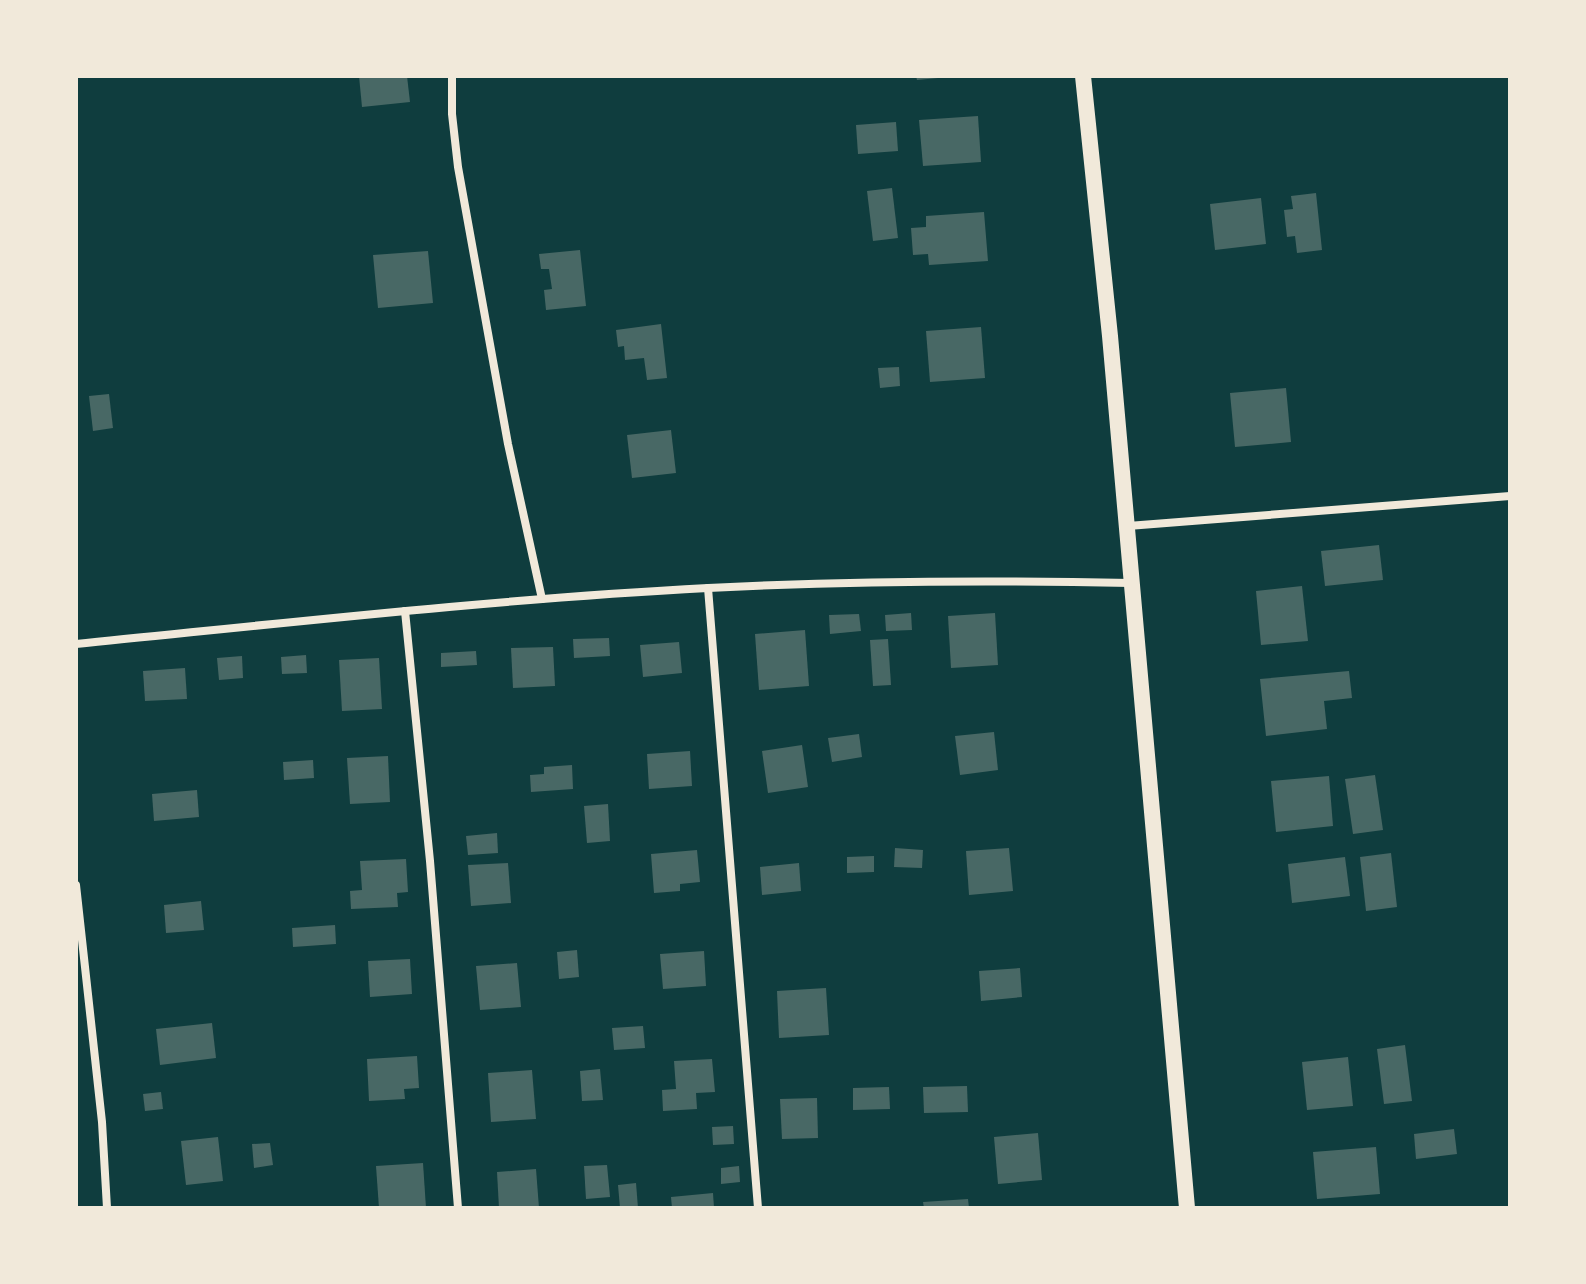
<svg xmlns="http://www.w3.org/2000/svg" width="1586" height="1284" font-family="Roboto,sans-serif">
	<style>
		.building { fill: #486865 }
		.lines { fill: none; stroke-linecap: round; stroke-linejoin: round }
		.minor { stroke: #f1e9da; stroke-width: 8 }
		.secondary { stroke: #f1e9da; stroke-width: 16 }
	</style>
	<rect width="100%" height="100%" fill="#0f3d3e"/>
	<g class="building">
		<polygon points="359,76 407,76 410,102 362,107"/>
		<polygon points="916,76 938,76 938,78 917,80"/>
		<polygon points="978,116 981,162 923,166 919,120"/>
		<polygon points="896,122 898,151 858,154 856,125"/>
		<polygon points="892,188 898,238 873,241 867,191"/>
		<polygon points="1316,193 1322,250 1297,253 1295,236 1287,237 1284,210 1293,209 1291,196"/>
		<polygon points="1261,198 1266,244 1215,250 1210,204"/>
		<polygon points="984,212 988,261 929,265 928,254 913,255 911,228 926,227 926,216"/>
		<polygon points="580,250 586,306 546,310 544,290 552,289 549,269 541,269 539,254"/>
		<polygon points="428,251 433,303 378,308 373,255"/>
		<polygon points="661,324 667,378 647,380 644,358 625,360 624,346 618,347 616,330"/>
		<polygon points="981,327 985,378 930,382 926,331"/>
		<polygon points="899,367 900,386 880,388 878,368"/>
		<polygon points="1286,388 1291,442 1235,447 1230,393"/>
		<polygon points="109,394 113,428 93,431 89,396"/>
		<polygon points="671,430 676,473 632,478 627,435"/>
		<polygon points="1379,545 1383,580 1325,586 1321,551"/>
		<polygon points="1302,586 1308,641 1261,645 1256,591"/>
		<polygon points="911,613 912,630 886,631 885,615"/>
		<polygon points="995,613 998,665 951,668 948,616"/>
		<polygon points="859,614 861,631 830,634 829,615"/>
		<polygon points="805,630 809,686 759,690 755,634"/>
		<polygon points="609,638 610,656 574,658 573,639"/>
		<polygon points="888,639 891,685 873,686 870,640"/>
		<polygon points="679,642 682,673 643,677 640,645"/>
		<polygon points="553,647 555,686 513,688 511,648"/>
		<polygon points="476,651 477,665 441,667 441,653"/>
		<polygon points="306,655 307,673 282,674 281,657"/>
		<polygon points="242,656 243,678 219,680 217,658"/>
		<polygon points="379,658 382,709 342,711 339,660"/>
		<polygon points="185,668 187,699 145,701 143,671"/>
		<polygon points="1349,671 1352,698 1324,701 1327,729 1266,736 1260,679"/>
		<polygon points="994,732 998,770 960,775 955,736"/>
		<polygon points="859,734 862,757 832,762 828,738"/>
		<polygon points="802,745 808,787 768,793 762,751"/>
		<polygon points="690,751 692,786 649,789 647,754"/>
		<polygon points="388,756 390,802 350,804 347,758"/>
		<polygon points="313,760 314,778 284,780 283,762"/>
		<polygon points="572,765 573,789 531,792 530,775 544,774 544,767"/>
		<polygon points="1375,775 1383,830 1353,834 1345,779"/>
		<polygon points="1329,776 1333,826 1276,832 1271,781"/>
		<polygon points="197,790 199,817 154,821 152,794"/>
		<polygon points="608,804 610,841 587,843 584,806"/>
		<polygon points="497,833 498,853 468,855 466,836"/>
		<polygon points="895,848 923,850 922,868 894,867"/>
		<polygon points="1009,848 1013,891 969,895 966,851"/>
		<polygon points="697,850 700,882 680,884 680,891 654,893 651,854"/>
		<polygon points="1391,853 1397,907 1366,911 1360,857"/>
		<polygon points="874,856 874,872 847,873 847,857"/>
		<polygon points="1345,857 1350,896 1292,903 1288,864"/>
		<polygon points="406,859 408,892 397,893 398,907 351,909 350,891 362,890 360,861"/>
		<polygon points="508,863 511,903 471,906 468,865"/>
		<polygon points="799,863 801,891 762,895 760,867"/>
		<polygon points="201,901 204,930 166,933 164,905"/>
		<polygon points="335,925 336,944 293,947 292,928"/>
		<polygon points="577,950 579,977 559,979 557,952"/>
		<polygon points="704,951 706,986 663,989 660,954"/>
		<polygon points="410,959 412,994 370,997 368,961"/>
		<polygon points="517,963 521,1007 480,1010 476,966"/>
		<polygon points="1020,968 1022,997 981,1001 979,971"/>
		<polygon points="826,988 829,1035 779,1038 777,991"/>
		<polygon points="212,1023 216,1058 160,1065 156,1029"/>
		<polygon points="643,1026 645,1048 614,1050 612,1028"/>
		<polygon points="1405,1045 1412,1101 1384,1104 1377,1049"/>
		<polygon points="417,1056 419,1088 404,1089 405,1099 369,1101 367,1059"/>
		<polygon points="1348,1057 1353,1106 1307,1110 1302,1062"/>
		<polygon points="712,1059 715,1092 696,1093 697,1109 663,1111 662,1090 676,1089 674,1061"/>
		<polygon points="600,1069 603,1100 582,1101 580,1071"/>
		<polygon points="532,1070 536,1119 491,1122 488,1073"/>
		<polygon points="967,1086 968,1112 924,1113 923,1087"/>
		<polygon points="889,1087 890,1109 853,1110 853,1088"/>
		<polygon points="161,1092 163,1109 145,1111 143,1094"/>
		<polygon points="817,1098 818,1138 782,1139 780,1099"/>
		<polygon points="733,1126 734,1144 713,1145 712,1127"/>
		<polygon points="1454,1129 1457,1154 1416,1159 1414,1134"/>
		<polygon points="1038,1133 1042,1180 998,1184 994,1137"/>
		<polygon points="218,1137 223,1181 186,1185 181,1141"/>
		<polygon points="270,1143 273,1165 254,1168 252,1144"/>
		<polygon points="1376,1147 1380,1194 1317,1199 1313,1152"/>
		<polygon points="423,1163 426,1208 379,1208 376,1166"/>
		<polygon points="607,1165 610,1197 586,1199 584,1166"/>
		<polygon points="739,1166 740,1182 721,1184 721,1168"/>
		<polygon points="536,1169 539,1208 499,1208 497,1172"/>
		<polygon points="636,1183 638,1208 620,1208 618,1185"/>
		<polygon points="713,1193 714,1208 672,1208 671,1197"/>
		<polygon points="968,1199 969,1208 924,1208 923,1202"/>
	</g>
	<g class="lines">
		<g class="minor">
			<polyline points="452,76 452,114 458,167 508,444 542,599"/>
			<polyline points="1128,526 1510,496"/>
			<polyline points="708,588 758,1208"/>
			<polyline points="405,611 430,861 458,1208"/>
			<path d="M76,644C286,623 497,599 708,588C849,581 990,580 1131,583"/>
			<polyline points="76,885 102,1122 107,1208"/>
		</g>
		<polyline class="secondary" points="1083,76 1110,336 1187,1208"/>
	</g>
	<rect width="1586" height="1284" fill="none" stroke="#f1e9da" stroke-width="156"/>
</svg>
